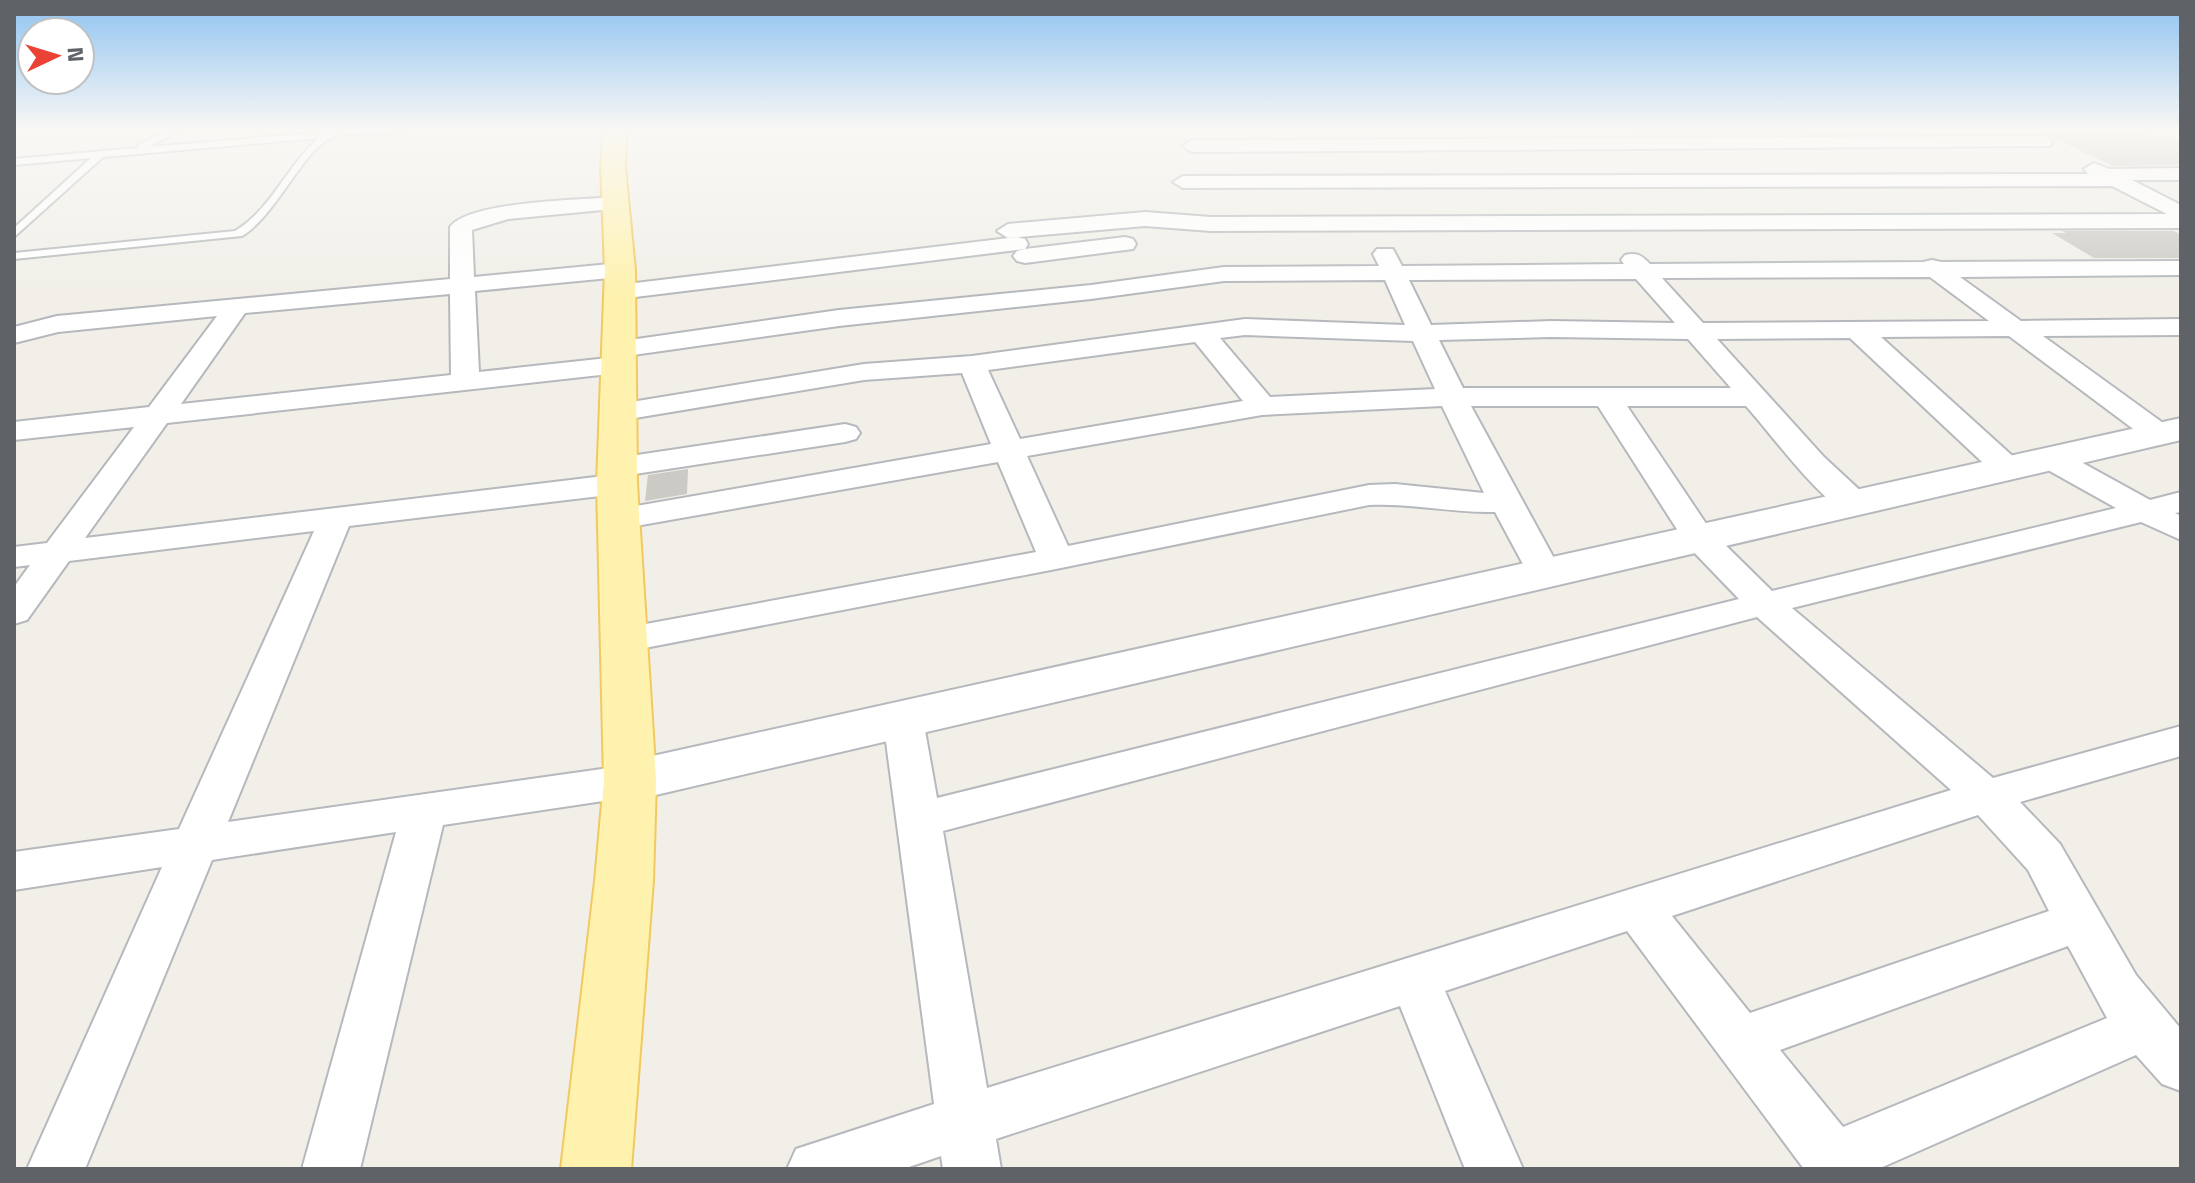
<svg xmlns="http://www.w3.org/2000/svg" width="2195" height="1183" font-family="'Titillium Web',sans-serif">
	<style>
		.building { fill: #cccac5 }
		.lines { fill: none; stroke-linecap: round; stroke-linejoin: round }
		.service-casing { stroke: #b5b8bc; stroke-width: 4 }
		.minor-casing { stroke: #b5b8bc; stroke-width: 4 }
		.tertiary-casing { stroke: #b5b8bc; stroke-width: 4 }
		.primary-casing { stroke: #f2c960; stroke-width: 4 }
		.service { fill: #fff; fill-rule: evenodd }
		.minor { fill: #fff; fill-rule: evenodd }
		.tertiary { fill: #fff; fill-rule: evenodd }
		.primary { fill: #fff2af; fill-rule: evenodd }
	</style>
	<rect width="100%" height="100%" fill="#f1efe8"/>
	<g class="building">
		<polygon points="2034,128 2133,128 2154,137 2169,137 2181,142 2181,165 2112,166"/>
		<polygon points="2062,231 2174,231 2181,235 2181,258 2094,258 2052,233 2066,233"/>
		<polygon points="688,469 687,494 645,501 648,475"/>
	</g>
	<g class="lines">
		<defs>
			<path id="service" d="M172,128H184L149,147L372,128H406C385,139 355,129 333,137C305,146 276,216 242,236L14,259V253L235,231C272,209 287,165 319,138L103,157L14,237V228L91,158L14,165V159L138,148L139,145Z"/>
			<g id="minor">
				<polygon points="2043,136 2050,138 2052,142 2050,146 1192,152 1182,146 1192,140"/>
				<polygon points="2094,163 2109,169 2181,168 2181,180 2132,180 2181,205 2181,228 1211,231 1145,226 1008,238 997,231 1008,224 1145,212 1211,217 2167,214 2112,186 1183,188 1173,182 1183,176 2088,174 2084,169"/>
				<path d="M616,197L624,198L627,203L624,208L508,219L472,230L474,277L620,263L628,265L632,270L628,275L620,277L475,291L479,372L617,357L609,355L605,349L609,343L839,310L1091,285L1224,267L1379,266L1373,254L1377,249H1393L1402,266L1624,264L1621,260L1625,255C1637,252 1641,255 1650,264L1923,262L1932,260L1941,262L2181,261V275L1960,277L2021,321L2181,319V335L2043,336L2170,428L2174,434L2170,440L2159,443L2148,440L2009,336L1881,337L2018,461L2023,468L2018,475L2007,477L1996,475L1850,338L1717,339L1824,457L1866,496L1870,503L1866,510C1857,512 1849,514 1841,509C1811,489 1771,434 1746,406H1627L1711,531L1772,591L2116,508L2039,465L2035,458L2039,451L2050,449L2061,451L2150,500L2181,492V512L2175,513L2181,516V540L2141,522L1792,608L1993,778L2181,726V756L2020,802L2060,844L2136,975L2181,1029V1091L2162,1084L2136,1055L1878,1169H1804L1627,931L1445,991L1523,1169H1465L1400,1006L996,1139L1001,1169H943L941,1156L903,1169H787L796,1149L934,1104L883,719L889,709L903,705L917,709L923,719L937,798L1739,599L1687,545L1598,406H1471L1562,573L1556,581L1544,584L1532,581L1495,512C1452,513 1411,503 1369,505L1056,569L624,652L611,649L605,640L611,631L624,628L1036,552L998,462L619,529L607,526L602,519L607,512L619,509L991,444L962,373L864,380L617,421L607,418L602,412L607,406L864,364L972,356L1245,319L1405,325L1385,280L1224,281L1091,299L839,326L619,357L628,359L632,365L628,371L618,373L167,423L85,538L612,475L606,474L601,467L606,460L617,458L845,424L856,427L860,433L856,439L845,442L622,476L628,477L633,484L628,491L617,494L349,526L228,822L630,765L645,770L652,781L645,792L630,797L443,825L360,1169H302L396,832L212,860L85,1169H27L162,867L14,890V852L179,829L314,531L69,561L27,620L14,624V587L30,565L14,567V547L47,543L134,427L14,440V422L149,407L217,316L58,332L14,343V327L57,316L450,279V227C469,201 582,200 616,197ZM1930,277L1989,321L1703,323L1662,278ZM1636,279L1675,323L1551,321L1431,325L1409,280ZM450,294L451,375L181,404L245,313ZM1245,335L1413,341L1435,389L1270,397L1220,338ZM1551,337L1688,339L1731,388H1463L1439,340ZM1195,342L1243,401L1020,439L988,370ZM1442,406L1484,493L1395,484L1369,485L1068,546L1027,456L1262,415ZM1757,617L1951,790L987,1088L943,831ZM1978,815L2028,870L2049,911L1750,1013L1672,916ZM2068,946L2107,1018L1843,1127L1780,1050Z"/>
				<polygon points="1017,237 1025,239 1028,244 1025,249 619,299 610,297 607,292 610,287 619,285"/>
				<polygon points="1125,237 1133,239 1136,244 1133,249 1025,263 1017,261 1013,256 1017,251 1025,249"/>
			</g>
			<polygon id="tertiary" points="2181,418 2181,440 630,801 611,795 604,781 611,767 630,761"/>
			<polygon id="primary" points="604,128 626,128 625,167 635,270 637,484 656,781 653,881 631,1169 561,1169 595,881 604,781 597,484 605,270 601,167"/>
		</defs>
		<use href="#service" class="service-casing"/>
		<use href="#minor" class="minor-casing"/>
		<use href="#tertiary" class="tertiary-casing"/>
		<use href="#primary" class="primary-casing"/>
		<use href="#service" class="service"/>
		<use href="#minor" class="minor"/>
		<use href="#tertiary" class="tertiary"/>
		<use href="#primary" class="primary"/>
	</g>
	<linearGradient id="sky" x2="0" y2="1"><stop stop-color="#8fc3f1"/><stop offset="0.44" stop-color="#f9f8f5"/><stop offset="1" stop-color="#f9f8f5" stop-opacity="0"/></linearGradient>
	<rect width="2195" height="293" fill="url(#sky)"/>
	<rect width="2195" height="1183" fill="none" stroke="#5f6368" stroke-width="32"/>
	<g transform="translate(56 56) rotate(86)"><circle r="38" fill="#ffffff" stroke="#bfc1c3" stroke-width="2"/>
	<path d="M0-6L14 30L0 20L-14 30Z" fill="#ea4335"/>
	<text y="-12" font-size="22" font-weight="bold" text-anchor="middle" fill="#5f6368">N</text>
	</g>
</svg>
